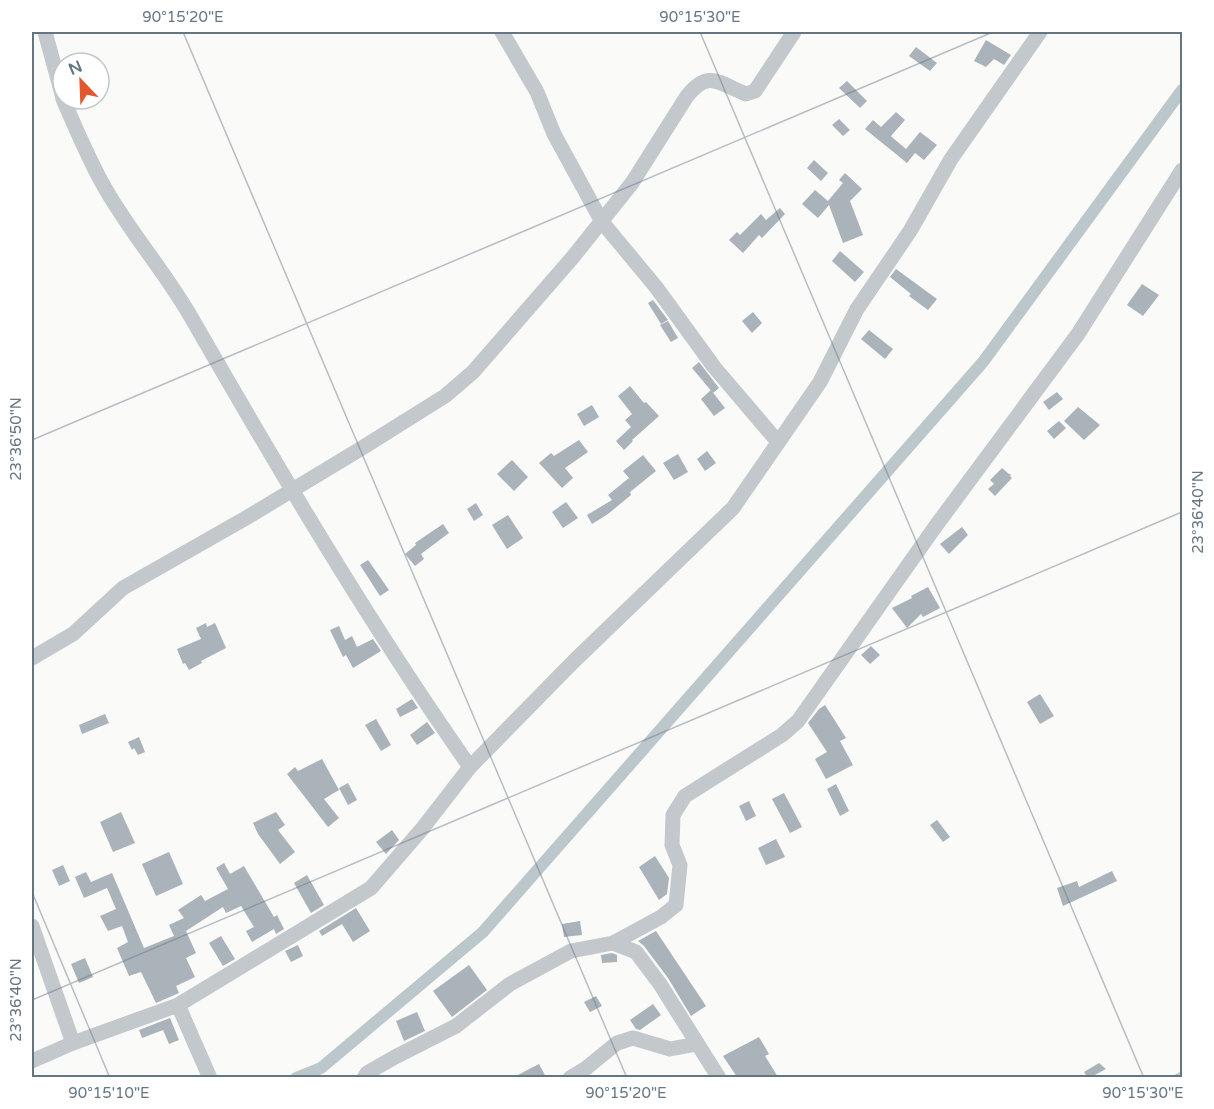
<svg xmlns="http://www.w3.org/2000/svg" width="1214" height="1109" font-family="'Varela Round',sans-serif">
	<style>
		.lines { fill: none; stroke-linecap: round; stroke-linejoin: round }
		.canal { stroke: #bbc7cb; stroke-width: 12 }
		.building { fill: #aab3b9 }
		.minor { stroke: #c3c8cc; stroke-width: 15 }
		.ticks { fill: none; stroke: #657683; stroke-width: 1.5; stroke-opacity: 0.45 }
		.neatline { fill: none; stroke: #657683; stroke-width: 2 }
		.ticks-label { font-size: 15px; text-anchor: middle; fill: #657683 }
	</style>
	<rect width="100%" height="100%" fill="#fafaf8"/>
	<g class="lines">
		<polyline class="canal" points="296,1078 321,1068 483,932 983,362 1182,90"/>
	</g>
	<g class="building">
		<polygon points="986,40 1011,55 1004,65 994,59 986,67 974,61"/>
		<polygon points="916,47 937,63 930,71 909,56"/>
		<polygon points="847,81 867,101 860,108 839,88"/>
		<polygon points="896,112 905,120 891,136 893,138 906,149 920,132 937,145 924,160 915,153 907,163 865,129 873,120 881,127"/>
		<polygon points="839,119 850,130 843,136 832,125"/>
		<polygon points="814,160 828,173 821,181 807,168"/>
		<polygon points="845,173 862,189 850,201 863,235 843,243 829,205 818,218 802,204 815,190 828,201 843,183 839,180"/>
		<polygon points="780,208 785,214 762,238 759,235 743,253 729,240 737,232 740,235 761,214 766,220"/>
		<polygon points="840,251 864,272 855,282 832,261"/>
		<polygon points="896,269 937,299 928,310 909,296 911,294 890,277"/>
		<polygon points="1142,284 1159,295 1143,316 1127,305"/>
		<polygon points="653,300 668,320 661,324 648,303"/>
		<polygon points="753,312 762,323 752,333 742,321"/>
		<polygon points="668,321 678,338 671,342 660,325"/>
		<polygon points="869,330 893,349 885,359 861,339"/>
		<polygon points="699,362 719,388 713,393 692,368"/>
		<polygon points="630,386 644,403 646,402 659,416 632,440 633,441 624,450 616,441 631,427 625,420 632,414 618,396"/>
		<polygon points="711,390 725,408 714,416 701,399"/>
		<polygon points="1057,392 1063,399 1049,410 1043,402"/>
		<polygon points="592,405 599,417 584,426 577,414"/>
		<polygon points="1078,407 1100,425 1084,440 1064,421"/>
		<polygon points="1059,421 1066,428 1054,439 1047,431"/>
		<polygon points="579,440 588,452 565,468 573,478 562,488 539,463 551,453 554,456"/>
		<polygon points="707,451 716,463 705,471 697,459"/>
		<polygon points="678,454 688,472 674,480 663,463"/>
		<polygon points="643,455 656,471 630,492 631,495 608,514 592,524 587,515 612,500 608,495 629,478 623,471"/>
		<polygon points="512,460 528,477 514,491 497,474"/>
		<polygon points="1002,468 1009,474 1011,474 1010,476 1012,478 995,496 988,489 994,484 990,480"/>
		<polygon points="566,502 578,518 563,528 552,512"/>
		<polygon points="476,503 483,515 474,521 467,509"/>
		<polygon points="508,515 523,538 507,549 492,525"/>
		<polygon points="443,524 449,533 421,554 424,559 415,566 405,554 416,545 415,543"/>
		<polygon points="962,527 968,535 949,554 940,544"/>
		<polygon points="368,560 389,590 380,596 360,565"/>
		<polygon points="928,587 940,608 923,617 921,614 907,628 892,608 912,598 911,596"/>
		<polygon points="206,623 207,627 215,623 226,648 201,661 202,663 189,670 185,663 183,664 177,649 201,639 196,628"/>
		<polygon points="339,626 345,640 352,636 357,647 373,639 381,651 353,668 346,655 343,657 330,630"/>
		<polygon points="871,646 880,655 870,664 861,655"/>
		<polygon points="1040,694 1054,716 1040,724 1027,702"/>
		<polygon points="412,699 418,708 400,717 396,709"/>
		<polygon points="825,705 846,738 840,741 853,765 826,779 815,759 827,752 808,723 819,709"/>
		<polygon points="105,714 109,723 82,734 79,725"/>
		<polygon points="376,719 391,745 381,751 365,725"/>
		<polygon points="427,722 435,733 417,745 410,735"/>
		<polygon points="139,737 145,752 138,755 134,748 132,750 128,742"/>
		<polygon points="322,759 339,790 324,799 339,818 328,827 287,774 295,767 298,771"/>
		<polygon points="348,783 357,800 348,805 339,788"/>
		<polygon points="836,784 849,811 840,816 827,789"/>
		<polygon points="784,793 802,827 790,833 772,799"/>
		<polygon points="749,801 756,816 746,821 739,806"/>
		<polygon points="121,812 135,843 113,852 100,822"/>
		<polygon points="276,812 285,825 278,830 295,852 280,864 258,834 253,823"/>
		<polygon points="937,820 950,837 943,842 930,825"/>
		<polygon points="392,830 399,840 386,854 376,842"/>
		<polygon points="776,839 785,857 766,865 758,848"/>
		<polygon points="169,852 183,884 156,896 142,864"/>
		<polygon points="655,856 669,878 667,894 659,900 639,867"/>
		<polygon points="224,863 230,874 244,866 274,917 277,915 284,929 276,934 274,929 252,942 246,931 254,927 241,906 226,913 223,907 186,931 196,953 186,958 195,977 176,986 179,993 156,1003 141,972 129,976 117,948 128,942 122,926 108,931 100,916 116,909 107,888 84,898 75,877 86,872 91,882 112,873 144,948 174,936 169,925 184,918 178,910 201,895 205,901 228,889 216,868"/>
		<polygon points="63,865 70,881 59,886 52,870"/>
		<polygon points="1112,871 1117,881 1063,906 1057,888 1077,881 1079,887"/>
		<polygon points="307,875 324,905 311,913 294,883"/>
		<polygon points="356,908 370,931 353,942 342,924 322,936 319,931"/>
		<polygon points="580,921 582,935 564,937 562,924"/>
		<polygon points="656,931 706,1006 691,1016 668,978 644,946 638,941"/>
		<polygon points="221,936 235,959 223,966 209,943"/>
		<polygon points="298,945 303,956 291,962 285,951"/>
		<polygon points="612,953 617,955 617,962 602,963 601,955"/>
		<polygon points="85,958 93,977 79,983 71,964"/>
		<polygon points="469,965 487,990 452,1017 433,991"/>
		<polygon points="596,996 602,1006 590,1012 584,1002"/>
		<polygon points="653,1004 661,1015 640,1030 636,1029 630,1020"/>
		<polygon points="417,1012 425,1031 404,1041 396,1021"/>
		<polygon points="170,1018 179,1040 169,1044 163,1030 142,1038 139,1030"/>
		<polygon points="759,1037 769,1054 765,1056 778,1077 737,1077 723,1056"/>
		<polygon points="1099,1063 1106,1069 1091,1077 1087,1077 1084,1072"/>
		<polygon points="539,1064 546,1077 514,1077"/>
	</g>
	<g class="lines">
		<g class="minor">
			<polyline points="45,32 63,98"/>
			<polyline points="502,32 537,92 554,134 602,222 656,287 714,367 778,442"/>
			<path d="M63,99C75,127 87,155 101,181C127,229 164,270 191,317C279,470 369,623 470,767"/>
			<path d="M32,658L73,634L123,588L246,518L362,448L445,396L473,372L573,257L632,183L687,96C709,69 718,83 746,94L755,91L794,32"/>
			<polyline points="32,926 73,1043"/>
			<polyline points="613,943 636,952 660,984 719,1078"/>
			<polyline points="178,1005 210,1078"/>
			<polyline points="32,1061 73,1043 178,1005 371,888 422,829 470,767 574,661 733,508 820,382 857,309 910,231 951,159 1040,32"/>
			<polyline points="364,1078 367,1073 395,1057 456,1026 510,984 571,951 613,943 661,917 676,905 680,865 672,845 673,815 685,796 782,735 798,721 935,527 1078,334 1182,170"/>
			<polyline points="570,1078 585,1069 617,1043 633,1038 670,1049 697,1044"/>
		</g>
	</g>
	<path class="ticks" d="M183,32L627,1078M700,32L1144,1078M32,440L993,32M32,892L110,1078M32,1000L1182,512M1171,1078L1182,1072"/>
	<rect width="1214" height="1109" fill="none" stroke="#ffffff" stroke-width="66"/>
	<g transform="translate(81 81) rotate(337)"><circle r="28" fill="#ffffff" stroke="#c1c8cd" stroke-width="1.5"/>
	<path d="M0-4.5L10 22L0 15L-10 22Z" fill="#e4572e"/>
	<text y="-9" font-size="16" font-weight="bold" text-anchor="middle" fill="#657683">N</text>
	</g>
	<rect x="33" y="33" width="1148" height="1043" class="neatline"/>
	<g class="ticks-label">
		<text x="183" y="22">90°15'20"E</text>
		<text x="700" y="22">90°15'30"E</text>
		<text transform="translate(16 439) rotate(-90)" y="5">23°36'50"N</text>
		<text transform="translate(1198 512) rotate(-90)" y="5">23°36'40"N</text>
		<text transform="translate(16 1000) rotate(-90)" y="5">23°36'40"N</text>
		<text x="109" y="1098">90°15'10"E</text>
		<text x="626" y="1098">90°15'20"E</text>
		<text x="1143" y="1098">90°15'30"E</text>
	</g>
</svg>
